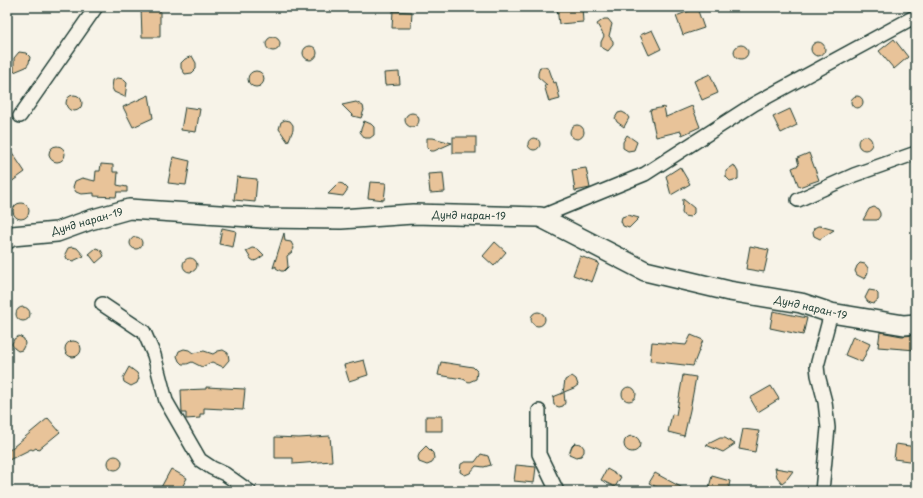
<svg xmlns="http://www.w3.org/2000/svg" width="923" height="498" font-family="'Playpen Sans',sans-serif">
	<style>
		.building { fill: #e8c399; stroke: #1f3d34 }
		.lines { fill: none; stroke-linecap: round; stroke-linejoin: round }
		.street-casing { stroke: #1f3d34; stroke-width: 16 }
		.secondary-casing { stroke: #1f3d34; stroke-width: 22 }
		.street { stroke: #f7f3e8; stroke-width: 13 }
		.secondary { stroke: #f7f3e8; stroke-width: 19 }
		.labels { text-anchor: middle; stroke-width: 3; stroke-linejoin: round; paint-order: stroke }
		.street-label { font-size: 10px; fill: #1f3d34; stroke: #f7f3e8 }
	</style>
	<rect width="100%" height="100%" fill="#f7f3e8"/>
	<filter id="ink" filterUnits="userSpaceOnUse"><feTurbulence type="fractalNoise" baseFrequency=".025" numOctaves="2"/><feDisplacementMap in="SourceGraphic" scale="8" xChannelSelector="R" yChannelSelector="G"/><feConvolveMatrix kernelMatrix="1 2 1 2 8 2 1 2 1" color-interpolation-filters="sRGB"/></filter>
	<g filter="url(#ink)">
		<g class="building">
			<polygon points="141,7 160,7 160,37 142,37"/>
			<polygon points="572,7 582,7 583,22 559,24 557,8"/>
			<polygon points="697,8 704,28 683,35 676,16"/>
			<polygon points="393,11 412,12 411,28 392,28"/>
			<polygon points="604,19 608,19 612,24 609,36 613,41 613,45 608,51 601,47 601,42 604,36 597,24"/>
			<polygon points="652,30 661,49 649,55 640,35"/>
			<circle cx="273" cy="44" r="7"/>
			<polygon points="894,39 908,57 894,69 879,51"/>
			<circle cx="818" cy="49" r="7"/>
			<circle cx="741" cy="52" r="7"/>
			<circle cx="310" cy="53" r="7"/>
			<polygon points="19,52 26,53 30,57 29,63 26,67 14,72 14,58"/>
			<polygon points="192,56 196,63 196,69 192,73 185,74 181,68 181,63 185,59"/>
			<polygon points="540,67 545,67 549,69 554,83 556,82 560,99 549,102 544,85 547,85 538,77 538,73"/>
			<circle cx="256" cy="79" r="8"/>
			<polygon points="399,72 400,84 385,85 384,73"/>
			<polygon points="710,74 718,93 702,100 694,81"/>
			<polygon points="118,78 123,79 127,83 125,97 114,92 112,88 113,80"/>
			<circle cx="74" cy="103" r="8"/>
			<polygon points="149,95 153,118 133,127 123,107"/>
			<circle cx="857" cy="102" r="6"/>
			<polygon points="356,102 363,106 364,110 361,118 353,116 342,105"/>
			<polygon points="692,106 700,127 682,135 681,131 656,137 650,110 664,107 666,117"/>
			<polygon points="185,107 200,109 196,132 181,130"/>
			<polygon points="790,109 797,125 781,133 773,117"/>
			<polygon points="622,112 626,114 629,118 624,127 617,122 615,118 618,113"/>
			<circle cx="412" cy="120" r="7"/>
			<polygon points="285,120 290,121 293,125 293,130 288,142 279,129 281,122"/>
			<polygon points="364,121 371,124 374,127 374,135 370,138 365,138 360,132"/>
			<circle cx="577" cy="132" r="7"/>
			<polygon points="627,135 637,142 634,150 628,151 623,148 623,142"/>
			<circle cx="865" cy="143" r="7"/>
			<rect x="453" y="137" width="23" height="16"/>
			<circle cx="534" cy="144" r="6"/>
			<polygon points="427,138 433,138 452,143 434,151 431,151 427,147"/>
			<polygon points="7,145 25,172 7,185"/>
			<circle cx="57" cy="154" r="8"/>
			<polygon points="809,153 819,180 799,187 792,168 799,165 797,158"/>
			<polygon points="173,157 190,161 186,185 168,183"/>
			<polygon points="101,164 113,165 113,172 118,172 117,185 127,187 127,192 117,192 116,197 94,196 94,193 81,194 76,192 73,187 75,181 82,178 95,181 96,171 100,171"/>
			<polygon points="734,165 738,172 738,179 730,181 726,177 726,171"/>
			<polygon points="680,167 690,184 671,195 666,176"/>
			<polygon points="586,168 590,188 575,191 572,170"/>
			<polygon points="443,173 445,192 430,193 428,174"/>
			<polygon points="237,177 257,179 255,202 234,200"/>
			<polygon points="370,182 386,183 384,200 368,198"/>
			<polygon points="339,183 343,184 348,189 343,196 328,194"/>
			<polygon points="683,199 694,208 694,213 690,217 684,216 682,213"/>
			<circle cx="21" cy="211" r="8"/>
			<polygon points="874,207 878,209 880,213 880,216 877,220 863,220 869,209"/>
			<polygon points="628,215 639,218 629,228 623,226 621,221 622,217"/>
			<polygon points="818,226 820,226 834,230 820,239 814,236 813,232 814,228"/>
			<polygon points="222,228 236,231 233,247 219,244"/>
			<polygon points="284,233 285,241 291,242 294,248 292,252 287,256 288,267 284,271 281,271 276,268 276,266 273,268"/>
			<circle cx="136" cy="243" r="6"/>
			<polygon points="495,242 506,252 494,266 483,256"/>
			<polygon points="750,246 769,250 764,272 746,269"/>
			<polygon points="72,247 77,248 84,256 73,261 67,259 65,254 68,248"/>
			<polygon points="96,248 101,250 104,256 96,263 89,254"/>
			<polygon points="252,248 258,249 264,255 257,260 254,261 251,259 246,251"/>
			<polygon points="580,256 599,263 592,282 573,275"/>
			<circle cx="190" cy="265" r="7"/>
			<polygon points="860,263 865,264 868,268 868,272 865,279 857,275 855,271 857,266"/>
			<polygon points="869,290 875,291 878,294 878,300 873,304 868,302 865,298"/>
			<circle cx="23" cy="314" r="7"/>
			<polygon points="773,311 807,318 803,335 770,328"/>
			<circle cx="538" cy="319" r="7"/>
			<polygon points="880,332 902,336 916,335 916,350 878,347"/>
			<polygon points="691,335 703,340 693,366 650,361 652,342 686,345"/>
			<polygon points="19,336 24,339 25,344 22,350 18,351 14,348 12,344 14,339"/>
			<polygon points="853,336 870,344 862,362 845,355"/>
			<circle cx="73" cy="349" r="8"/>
			<polygon points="184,349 189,350 193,353 204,351 213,354 218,351 223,350 228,353 229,360 223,367 212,362 202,367 192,362 187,364 182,364 179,361 177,356 179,351"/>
			<polygon points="364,360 368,375 349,381 344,365"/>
			<polygon points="441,362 473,367 477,371 476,379 469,382 463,379 438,375"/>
			<polygon points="129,367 137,373 139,378 137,383 131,386 124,382 123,378"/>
			<polygon points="683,375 696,377 690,410 684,436 668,432 672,414 676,415"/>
			<polygon points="572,376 576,379 578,385 574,388 564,392 565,403 563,406 559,407 554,405 553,397 563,393 565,380"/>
			<polygon points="771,386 779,399 758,412 750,398"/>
			<polygon points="206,387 245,389 243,410 204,408 204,414 200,414 200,418 186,419 186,413 182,413 181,390 206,389"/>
			<circle cx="629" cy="394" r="7"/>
			<rect x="426" y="416" width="16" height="15"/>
			<polygon points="48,418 60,432 38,450 36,448 33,450 31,449 7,461 7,452"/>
			<polygon points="743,429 759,431 755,452 739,449"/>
			<polygon points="330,436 332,461 293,464 293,458 275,458 275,437 299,438"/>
			<circle cx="632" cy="444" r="8"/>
			<polygon points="720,438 725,438 735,444 723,452 706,445"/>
			<polygon points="575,443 581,444 584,448 584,452 581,456 576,457 569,454 572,446"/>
			<polygon points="896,444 916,447 916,462 894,459"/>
			<polygon points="426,446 433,453 434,458 432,463 427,465 419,462 418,457 420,452"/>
			<polygon points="481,454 488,456 491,465 484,467 476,466 470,473 465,475 460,472 461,464 465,462 475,462"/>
			<circle cx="115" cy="463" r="7"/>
			<polygon points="516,465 536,467 534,483 514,481"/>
			<polygon points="775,468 793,471 787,479 782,483 777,477"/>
			<polygon points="171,469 187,478 180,491 159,491"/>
			<polygon points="607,469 621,477 615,487 601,480"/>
			<polygon points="655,473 688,491 664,491 649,483"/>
			<polygon points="712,476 730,481 728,491 708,491"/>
		</g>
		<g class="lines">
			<defs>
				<g id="street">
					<polyline points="20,116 96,7"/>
					<polyline points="798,200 854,175 916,153"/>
					<polyline points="540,217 645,174 754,104 916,16"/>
					<polyline points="102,304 144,332 154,355 166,401 200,460 212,468 225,474 249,491"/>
					<polyline points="539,411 539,454 557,491"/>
					<polyline points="822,491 828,428 825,402 818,375 817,366 831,313"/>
				</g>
				<polyline id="secondary" points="7,239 12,236 57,232 90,220 129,209 264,218 341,219 413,214 540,217 645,271 729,291 801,303 831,313 904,325 916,324"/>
			</defs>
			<use href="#street" class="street-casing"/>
			<use href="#secondary" class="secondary-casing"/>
			<use href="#street" class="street"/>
			<use href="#secondary" class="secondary"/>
		</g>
	</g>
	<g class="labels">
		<g class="street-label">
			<text transform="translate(469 215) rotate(1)" y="4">Дунд наран-19</text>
			<text transform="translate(87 221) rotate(-16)" y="4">Дунд наран-19</text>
			<text transform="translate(811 307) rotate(13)" y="4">Дунд наран-19</text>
		</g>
	</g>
	<rect width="923" height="498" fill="none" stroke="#f7f3e8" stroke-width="24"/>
	<rect x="12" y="12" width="899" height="474" fill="none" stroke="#1f3d34" stroke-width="1.5" filter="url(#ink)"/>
</svg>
